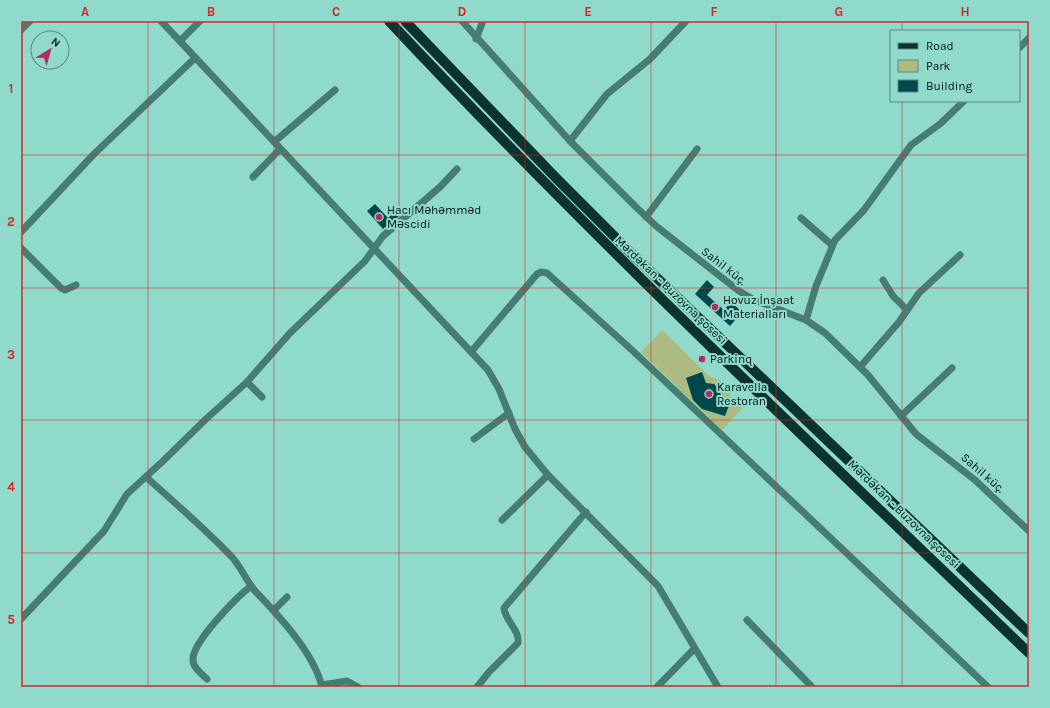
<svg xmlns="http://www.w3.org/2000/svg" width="1050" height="708" font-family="Karla,sans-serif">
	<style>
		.green { fill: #abbb81 }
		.building { fill: #01484c }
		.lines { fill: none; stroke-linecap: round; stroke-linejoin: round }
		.minor { stroke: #477c72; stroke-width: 7 }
		.primary { stroke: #0c332d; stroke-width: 10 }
		.grid { fill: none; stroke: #d62828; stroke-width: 1; stroke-opacity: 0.55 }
		.poi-dot { fill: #b62a64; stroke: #8fdacb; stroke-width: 1.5 }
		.labels { text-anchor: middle; stroke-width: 4; stroke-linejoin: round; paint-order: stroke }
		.poi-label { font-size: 12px; fill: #011612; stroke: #8fdacb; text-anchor: start }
		.street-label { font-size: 12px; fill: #011612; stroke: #8fdacb }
		.neatline { fill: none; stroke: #d62828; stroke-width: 1.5 }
		.grid-label { font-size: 13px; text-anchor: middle; font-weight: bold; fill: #d62828 }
	</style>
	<rect width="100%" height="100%" fill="#8fdacb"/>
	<path class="green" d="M662,330L710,377C724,380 722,383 729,393C732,399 739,404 743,408L722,430L641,352Z"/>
	<g class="building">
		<polygon points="375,204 388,218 400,207 404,212 383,229 367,211"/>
		<polygon points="707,280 714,287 707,295 724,310 731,302 742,312 730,326 695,294"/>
		<polygon points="702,372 706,383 714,384 719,389 721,396 731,400 725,416 702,409 693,400 686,378"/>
	</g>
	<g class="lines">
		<g class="minor">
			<polyline points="161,21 488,370 499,389 515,429 525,447 548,475 658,586 718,687"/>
			<polyline points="462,21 570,141 637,208 656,226 739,291 754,300 806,320 825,333 868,375 916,434 975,480 1029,531"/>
			<polyline points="21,30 30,21"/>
			<polyline points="476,39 483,21"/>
			<polyline points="180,41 200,21"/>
			<polyline points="1019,48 1029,38"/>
			<polyline points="570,141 607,94 650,59 686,21"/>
			<polyline points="274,142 335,90"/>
			<polyline points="253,177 280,149"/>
			<polyline points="646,217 697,149"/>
			<polyline points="801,218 832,245"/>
			<polyline points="21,232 94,154 195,58"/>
			<polyline points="21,248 61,288 65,290 76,285"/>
			<polyline points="883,280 893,296 907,310"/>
			<polyline points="806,320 816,286 835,240 864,210 911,145 940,124 964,101"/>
			<polyline points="471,352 537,274 541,272 547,273 633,351 988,687"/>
			<polyline points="860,367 899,322 919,293 960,255"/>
			<polyline points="247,382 262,397"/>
			<polyline points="901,416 952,368"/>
			<polyline points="474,439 509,413"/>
			<path d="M146,477C174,502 203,527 229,554C240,564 245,579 255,591C279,616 314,653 322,687"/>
			<polyline points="502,520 548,475"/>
			<polyline points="274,610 287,597"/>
			<polyline points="21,619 104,531 127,494 162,462 206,419 247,382 290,333 365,261 383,236 440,187 457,169"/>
			<polyline points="747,620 812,687"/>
			<path d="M207,679C202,674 193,668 193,660C192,642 237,597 251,586"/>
			<polyline points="322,685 347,681 358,687"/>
			<path d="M477,687L489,672L518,643C520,630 505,621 504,608L586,512"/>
			<polyline points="657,687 694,649"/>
		</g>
		<g class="primary">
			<path d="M389,21C594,240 813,445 1029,653"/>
			<polyline points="405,21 557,179 635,257 1029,633"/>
		</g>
	</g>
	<path class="grid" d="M148,21V687M274,21V687M399,21V687M525,21V687M651,21V687M776,21V687M902,21V31M902,101V687M21,155H1029M21,288H1029M21,420H1029M21,553H1029"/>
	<g class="poi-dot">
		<circle cx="379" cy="217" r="4"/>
		<circle cx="715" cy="307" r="4"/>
		<circle cx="702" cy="359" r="4"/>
		<circle cx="709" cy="394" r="4"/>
	</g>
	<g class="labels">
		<g class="poi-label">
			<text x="387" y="214">Hacı Məhəmməd<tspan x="387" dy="14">Məscidi</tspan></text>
			<text x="723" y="304">Hovuz İnşaat<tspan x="723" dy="14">Materialları</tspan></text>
			<text x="710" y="363">Parkinq</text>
			<text x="717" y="391">Karavella<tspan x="717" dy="14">Restoran</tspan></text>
		</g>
		<g class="street-label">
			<text transform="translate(724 266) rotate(38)" y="4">Sahil küç.</text>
			<text transform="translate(671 290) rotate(44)" y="4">Mərdəkan - Buzovna şosesi</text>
			<text transform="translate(983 473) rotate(41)" y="4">Sahil küç.</text>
			<text transform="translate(904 514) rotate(44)" y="4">Mərdəkan - Buzovna şosesi</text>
		</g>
	</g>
	<rect width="1050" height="708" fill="none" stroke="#8fdacb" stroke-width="44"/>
	<rect x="890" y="30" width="130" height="72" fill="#8fdacb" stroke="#568c81"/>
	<rect x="898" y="43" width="20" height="6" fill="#0c332d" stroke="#568c81"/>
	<text x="926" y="50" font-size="12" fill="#011612">Road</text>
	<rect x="898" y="60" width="20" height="12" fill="#abbb81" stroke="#568c81"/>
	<text x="926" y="70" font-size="12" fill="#011612">Park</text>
	<rect x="898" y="80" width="20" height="12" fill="#01484c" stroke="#568c81"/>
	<text x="926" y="90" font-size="12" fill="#011612">Building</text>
	<g transform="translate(50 50) rotate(37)"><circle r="19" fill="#8fdacb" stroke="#568c81"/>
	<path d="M0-3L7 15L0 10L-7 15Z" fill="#b62a64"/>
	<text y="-6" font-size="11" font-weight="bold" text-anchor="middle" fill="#011612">N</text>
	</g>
	<rect x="22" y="22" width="1006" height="664" class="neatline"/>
	<g class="grid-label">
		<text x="85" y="16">A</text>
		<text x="211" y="16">B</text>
		<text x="336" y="16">C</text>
		<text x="462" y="16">D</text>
		<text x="588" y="16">E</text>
		<text x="714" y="16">F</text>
		<text x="839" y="16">G</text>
		<text x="965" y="16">H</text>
		<text x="11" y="93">1</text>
		<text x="11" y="226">2</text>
		<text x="11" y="359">3</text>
		<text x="11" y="491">4</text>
		<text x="11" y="624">5</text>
	</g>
</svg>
